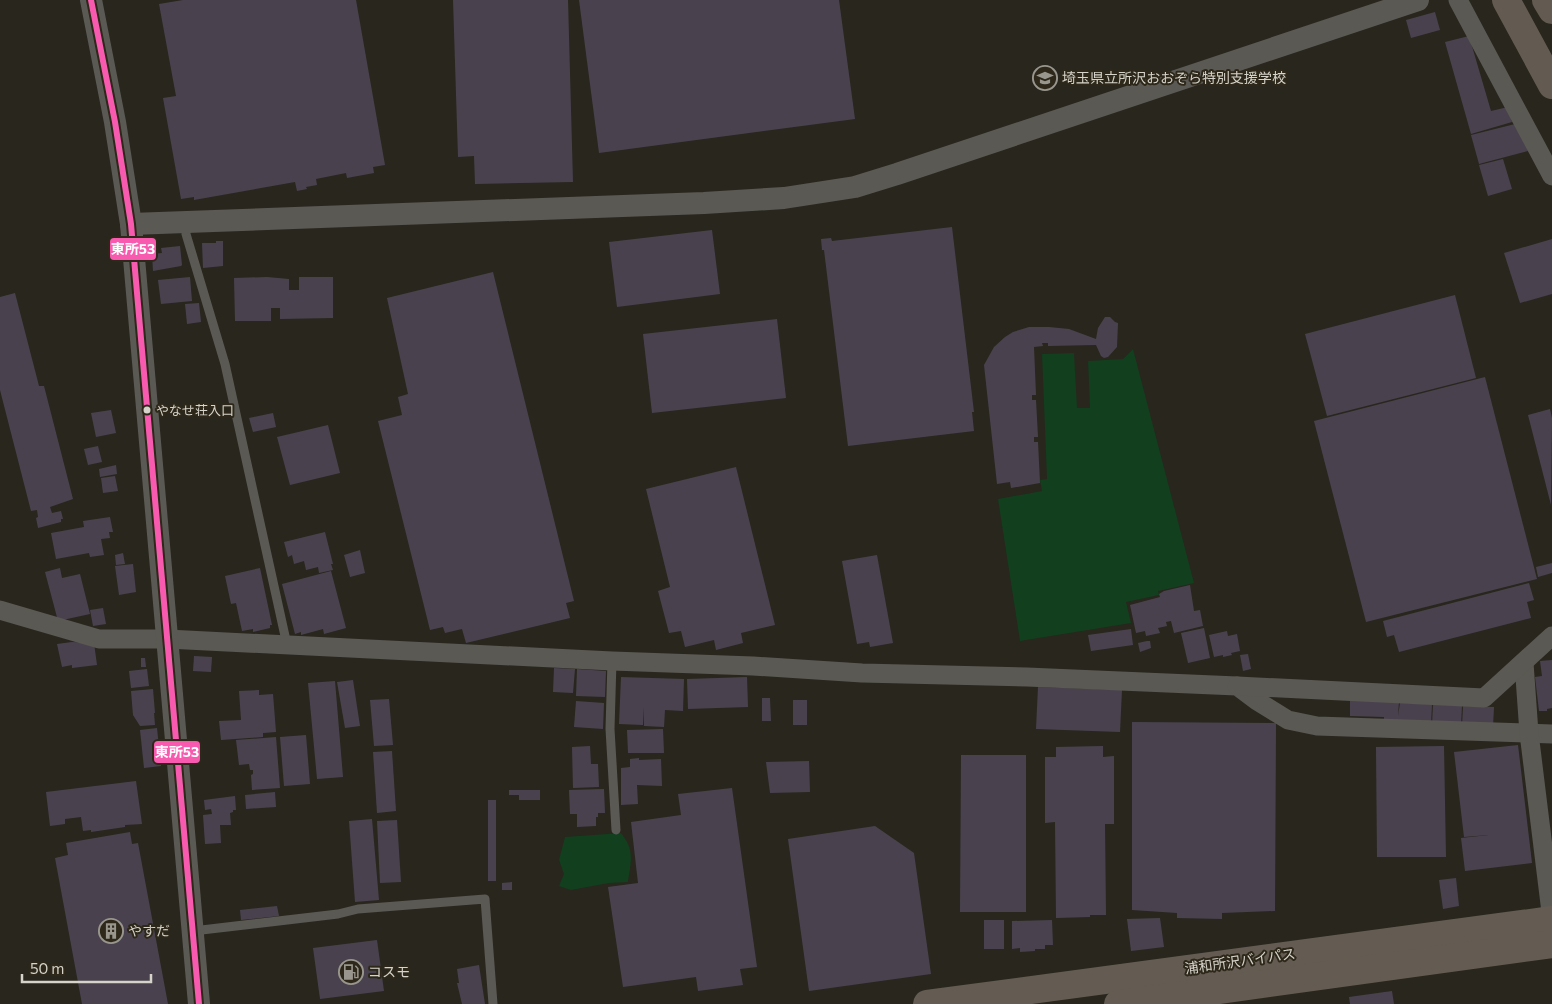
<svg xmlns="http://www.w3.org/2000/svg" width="1552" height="1004" font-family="Commissioner,'Noto Sans JP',sans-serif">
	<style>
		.green { fill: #123f1e }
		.building { fill: #49424e }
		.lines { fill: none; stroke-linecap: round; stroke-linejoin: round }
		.service { stroke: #5b5953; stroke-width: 9 }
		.minor { stroke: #5b5953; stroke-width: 19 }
		.tertiary { stroke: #5b5953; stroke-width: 22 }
		.trunk { stroke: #645c52; stroke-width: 28 }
		.motorway { stroke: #635b51; stroke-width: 28 }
		.bus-1-casing { stroke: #2d281a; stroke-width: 10 }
		.bus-1 { stroke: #f75aaf; stroke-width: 6 }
		.bus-dot { fill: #d6d3ca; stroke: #2d281a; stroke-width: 2 }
		.labels { text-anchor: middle; stroke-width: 4; stroke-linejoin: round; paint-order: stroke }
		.bus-label { font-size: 13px; fill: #d6d3ca; stroke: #2d281a; text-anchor: start }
		.poi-label { font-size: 14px; fill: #d6d3ca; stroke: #2d281a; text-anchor: start }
		.street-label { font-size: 14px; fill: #d6d3ca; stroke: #2d281a }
		.line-badge { stroke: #2d281a; stroke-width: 2 }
		.badge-label { font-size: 14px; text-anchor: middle; font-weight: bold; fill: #fff }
	</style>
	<rect width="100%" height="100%" fill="#29261e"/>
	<g class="green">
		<polygon points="1133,349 1194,583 1158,591 1159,595 1126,602 1131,623 1020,641 998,499 1042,491 1040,480 1047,479 1042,354 1074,353 1077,408 1090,408 1088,361 1123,359"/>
		<path d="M621,833C635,850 631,862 628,882L609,883L571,890L559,886L564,874L559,860L565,837Z"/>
	</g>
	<g class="building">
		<polygon points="183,0 356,0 385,165 373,167 374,173 347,178 346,173 316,179 317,185 306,187 307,189 297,191 295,182 194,200 194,197 181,199 163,98 176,96 159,4"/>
		<polygon points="453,0 568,0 573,182 475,184 474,156 458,157"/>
		<polygon points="579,0 839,0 855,119 599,153"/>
		<polygon points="1435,12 1440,30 1411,38 1406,20"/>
		<polygon points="1469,36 1491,111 1508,107 1512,122 1471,134 1445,42"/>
		<polygon points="1519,123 1528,151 1479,164 1471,135"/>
		<polygon points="1503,159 1512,189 1488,196 1479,165"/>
		<polygon points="952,227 974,412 972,412 974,431 848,446 824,250 822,250 821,239 831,238 832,241"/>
		<polygon points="712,230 720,294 617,307 609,242"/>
		<polygon points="1552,239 1552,294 1520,303 1504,253"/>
		<polygon points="216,241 223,241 223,266 203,268 202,243 216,243"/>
		<polygon points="180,246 182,265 181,266 153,271 152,254 162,253 161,248"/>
		<polygon points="493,272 574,601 566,603 570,618 466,643 462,629 445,633 443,627 430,630 378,421 402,415 398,397 408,394 387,298"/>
		<polygon points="190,277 192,301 161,304 158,280"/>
		<polygon points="267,277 289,279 289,290 299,290 299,277 333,277 333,318 280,319 280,308 271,308 271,321 235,321 234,278"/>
		<polygon points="15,293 39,386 44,386 73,499 50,507 52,513 61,511 63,519 61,519 61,522 38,528 36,518 38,517 37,510 31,511 0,390 0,297"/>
		<polygon points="1455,295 1476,378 1327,416 1305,334"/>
		<polygon points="199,303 201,322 187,324 185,304"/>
		<polygon points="1105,317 1110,317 1115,322 1118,323 1117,347 1108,357 1104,358 1101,356 1096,345 1048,346 1048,343 1042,343 1043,346 1034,347 1036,395 1032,395 1032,400 1036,400 1038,437 1034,437 1034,442 1038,442 1040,483 1011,488 1010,482 997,484 984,365 994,347 1005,337 1013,332 1029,327 1049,327 1069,329 1096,339 1098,328"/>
		<polygon points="777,319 786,398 652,413 643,334"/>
		<polygon points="1485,377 1537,579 1366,622 1314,421"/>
		<polygon points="1550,409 1552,418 1551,505 1528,415"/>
		<polygon points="111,410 116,433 96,437 91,413"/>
		<polygon points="273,413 276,427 253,432 249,418"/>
		<polygon points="328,425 340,473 290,485 277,437"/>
		<polygon points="98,446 102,462 88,465 84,449"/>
		<polygon points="116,465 117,474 100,477 99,469"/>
		<polygon points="736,467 775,625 741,633 743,643 716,650 714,640 685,647 681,631 669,633 658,591 670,587 646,489"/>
		<polygon points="115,476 118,491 103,493 101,478"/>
		<polygon points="110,517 113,532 109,532 110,538 101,539 104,555 90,557 89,553 56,559 51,533 84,527 83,521"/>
		<polygon points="325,532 333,564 331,564 333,570 319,573 318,567 306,570 304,561 294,564 292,555 288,557 284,542"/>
		<polygon points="360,550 365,573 350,577 344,555"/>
		<polygon points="123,553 125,564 116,565 115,555"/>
		<polygon points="877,555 893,643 870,647 869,642 857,644 842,561"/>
		<polygon points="1552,563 1552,573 1538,577 1536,567"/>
		<polygon points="133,564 136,592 119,595 115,566"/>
		<polygon points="60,568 62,578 80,574 90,614 58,621 45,572"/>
		<polygon points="260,568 272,625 270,625 270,628 253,632 253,629 242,631 236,603 231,604 225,576"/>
		<polygon points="331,571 346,628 324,634 323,629 301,635 301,632 295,634 282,584"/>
		<polygon points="1529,583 1534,600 1527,602 1531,618 1399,652 1394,635 1387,637 1383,621"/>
		<polygon points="1190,585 1194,611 1200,610 1203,626 1174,633 1171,621 1166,622 1167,626 1158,628 1160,633 1146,636 1145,631 1136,633 1130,605 1160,597 1159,594 1164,591"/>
		<polygon points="103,608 106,624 93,626 90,610"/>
		<polygon points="1204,628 1210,658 1188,663 1181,633"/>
		<polygon points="1131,629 1133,645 1091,651 1088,635"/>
		<polygon points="1227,631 1228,636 1237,634 1240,651 1231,653 1232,655 1223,657 1223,655 1214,657 1209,635"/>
		<polygon points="1147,641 1150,641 1151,648 1140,652 1138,643"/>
		<polygon points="72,642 94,643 97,665 72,668 72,665 62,667 57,644"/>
		<polygon points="1248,654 1251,669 1243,671 1240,655"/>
		<polygon points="194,656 212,657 211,672 193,671"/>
		<polygon points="141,658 145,658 146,667 141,667"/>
		<polygon points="1552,660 1552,708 1547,709 1547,711 1539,711 1535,677 1542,676 1540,661"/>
		<polygon points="554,668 575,669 573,693 553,692"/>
		<polygon points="147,669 149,686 131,688 129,671"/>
		<polygon points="577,669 606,671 605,697 576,696"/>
		<polygon points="621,677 684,679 683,711 665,710 664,727 644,726 644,707 643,725 619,724"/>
		<polygon points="747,677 748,707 688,709 687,679"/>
		<polygon points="353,680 360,726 345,728 337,682"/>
		<polygon points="335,681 343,777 317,779 308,683"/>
		<polygon points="1038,687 1122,690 1120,732 1036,729"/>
		<polygon points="153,689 155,713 154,713 155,725 140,726 133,715 131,691"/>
		<polygon points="259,690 259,695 273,694 276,732 263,733 263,737 221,740 219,721 241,720 239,691"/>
		<polygon points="762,698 770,698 771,721 762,721"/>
		<polygon points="389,699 393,745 374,746 370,700"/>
		<rect x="793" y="700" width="14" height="25"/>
		<polygon points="1350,700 1399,701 1398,716 1400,703 1432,704 1431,725 1384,722 1384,717 1350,716"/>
		<polygon points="576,701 604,703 603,729 574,727"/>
		<polygon points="1433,704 1462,705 1461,726 1432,725"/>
		<polygon points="1463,706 1494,707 1493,727 1462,727"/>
		<polygon points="1132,722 1276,723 1275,911 1222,913 1222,919 1177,918 1177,913 1132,910"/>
		<polygon points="157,728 161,766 144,768 140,730"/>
		<polygon points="663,729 664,753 628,753 627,730"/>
		<polygon points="306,735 310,784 284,786 280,737"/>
		<polygon points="276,737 280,788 252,790 251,775 253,774 253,770 250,770 249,764 239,765 236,740"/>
		<polygon points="1518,745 1532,863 1465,871 1461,838 1489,835 1464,837 1454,752"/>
		<polygon points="590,746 591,764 598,764 599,787 573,788 572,747"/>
		<polygon points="1103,746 1103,757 1114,756 1114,824 1105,824 1106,915 1090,915 1090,917 1056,918 1055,822 1045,823 1045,757 1056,757 1056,747"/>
		<polygon points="1444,746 1446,857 1377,857 1376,747"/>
		<polygon points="392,751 396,811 377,813 373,752"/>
		<polygon points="961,755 1026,755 1026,912 960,912"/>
		<polygon points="639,758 639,760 661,759 662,786 637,785 638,804 621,805 621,768 630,767 630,759"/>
		<polygon points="809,761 810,792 770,793 766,762"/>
		<polygon points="136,781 142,824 125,825 125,827 91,832 91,830 83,831 81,817 65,819 65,824 50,826 46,792"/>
		<polygon points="732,788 757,967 740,969 743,985 698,991 696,977 623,987 608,887 638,883 631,822 681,815 678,794"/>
		<polygon points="604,789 605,813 598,813 598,817 596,817 596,826 577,827 577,814 570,814 569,790"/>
		<polygon points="509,790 540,790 540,800 519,800 519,795 509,795"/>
		<polygon points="275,792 276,807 246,809 245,795"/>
		<polygon points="235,796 236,810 233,810 233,812 230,813 231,825 220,825 221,843 205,844 203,815 212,814 211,809 205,810 204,800"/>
		<rect x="488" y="800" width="8" height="81"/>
		<polygon points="372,819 379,900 355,902 349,821"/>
		<polygon points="397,820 401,882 380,883 377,821"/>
		<polygon points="875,826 914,853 931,974 809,991 788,839"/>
		<polygon points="130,832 132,844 138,843 168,1004 82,1004 55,858 68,855 66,843"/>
		<polygon points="1456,878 1459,906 1443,909 1439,880"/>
		<polygon points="512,882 512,890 502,890 502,883"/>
		<polygon points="277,906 279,916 241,920 240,910"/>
		<polygon points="1160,918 1164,947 1131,951 1127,919"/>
		<rect x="984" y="920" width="20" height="29"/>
		<polygon points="1052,920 1053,945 1045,945 1045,949 1035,949 1035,951 1020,952 1020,948 1012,949 1012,921"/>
		<polygon points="377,940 384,991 320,999 313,948"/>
		<polygon points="479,965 485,1004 462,1004 457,983 459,983 457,969"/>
		<polygon points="1392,991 1394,1004 1350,1004 1349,997"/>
	</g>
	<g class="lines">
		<g class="service">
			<polyline points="186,222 186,234 225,364 287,645"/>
			<polyline points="612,661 610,729 616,830"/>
			<polyline points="193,931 338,914 358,909 485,899 493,1004"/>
		</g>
		<g class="minor">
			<polyline points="1458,0 1552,176"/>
			<polyline points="0,610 99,639 167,639 612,661 753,666 862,673 1027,677 1237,686 1257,701 1288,720 1317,726 1552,734"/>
			<polyline points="1524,663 1529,733 1552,920"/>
			<polyline points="1237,686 1484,698 1552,636"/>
		</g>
		<g class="tertiary">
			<polyline points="91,0 115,122 131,224 199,1004"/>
			<polyline points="131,224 704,203 784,198 855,187 897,174 1418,0"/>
		</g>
		<g class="trunk">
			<polyline points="927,1004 1552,920"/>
			<polyline points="1118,1004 1552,944"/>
		</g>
		<g class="motorway">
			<polyline points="1506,0 1552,85"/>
			<polyline points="1546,0 1552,10"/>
		</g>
		<defs>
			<polyline id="bus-1" points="91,0 115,122 131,224 199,1004"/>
		</defs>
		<use href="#bus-1" class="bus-1-casing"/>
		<use href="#bus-1" class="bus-1"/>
	</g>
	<defs>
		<symbol id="school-ring" viewBox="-11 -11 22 22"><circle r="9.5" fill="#2d281a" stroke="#99968e" stroke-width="1.5"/><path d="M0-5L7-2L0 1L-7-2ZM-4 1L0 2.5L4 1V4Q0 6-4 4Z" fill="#99968e"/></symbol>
		<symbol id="building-ring" viewBox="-11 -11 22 22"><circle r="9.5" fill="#2d281a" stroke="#99968e" stroke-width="1.5"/><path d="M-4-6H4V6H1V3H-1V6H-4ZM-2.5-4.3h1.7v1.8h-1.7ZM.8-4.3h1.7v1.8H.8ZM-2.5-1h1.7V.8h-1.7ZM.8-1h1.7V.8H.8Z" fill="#99968e"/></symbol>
		<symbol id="fuel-ring" viewBox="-11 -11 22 22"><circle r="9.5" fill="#2d281a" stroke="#99968e" stroke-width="1.5"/><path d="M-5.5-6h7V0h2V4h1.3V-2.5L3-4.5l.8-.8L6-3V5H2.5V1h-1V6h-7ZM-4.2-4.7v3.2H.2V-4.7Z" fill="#99968e"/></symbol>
	</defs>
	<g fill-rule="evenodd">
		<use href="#school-ring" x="1031" y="64" width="28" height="28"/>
		<use href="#building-ring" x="97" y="917" width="28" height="28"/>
		<use href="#fuel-ring" x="337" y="958" width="28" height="28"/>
	</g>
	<circle class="bus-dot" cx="147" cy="410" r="4.5"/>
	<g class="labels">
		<g class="bus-label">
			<text x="156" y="415">やなせ荘入口</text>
		</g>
		<g class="poi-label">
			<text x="1062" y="83">埼玉県立所沢おおぞら特別支援学校</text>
			<text x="128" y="936">やすだ</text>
			<text x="368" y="977">コスモ</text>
		</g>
		<g class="street-label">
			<text transform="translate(1240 961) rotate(-8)" y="5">浦和所沢バイパス</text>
		</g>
	</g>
	<g class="line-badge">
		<rect x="109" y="237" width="48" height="24" rx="5" fill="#f75aaf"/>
		<rect x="153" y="740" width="48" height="24" rx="5" fill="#f75aaf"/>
	</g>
	<g class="badge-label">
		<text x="133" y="254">東所53</text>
		<text x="177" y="757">東所53</text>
	</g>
	<path d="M22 974v8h129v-8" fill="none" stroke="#d6d3ca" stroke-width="2.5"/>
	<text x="30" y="974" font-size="15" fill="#d6d3ca" stroke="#2d281a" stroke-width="4" paint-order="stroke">50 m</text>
</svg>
